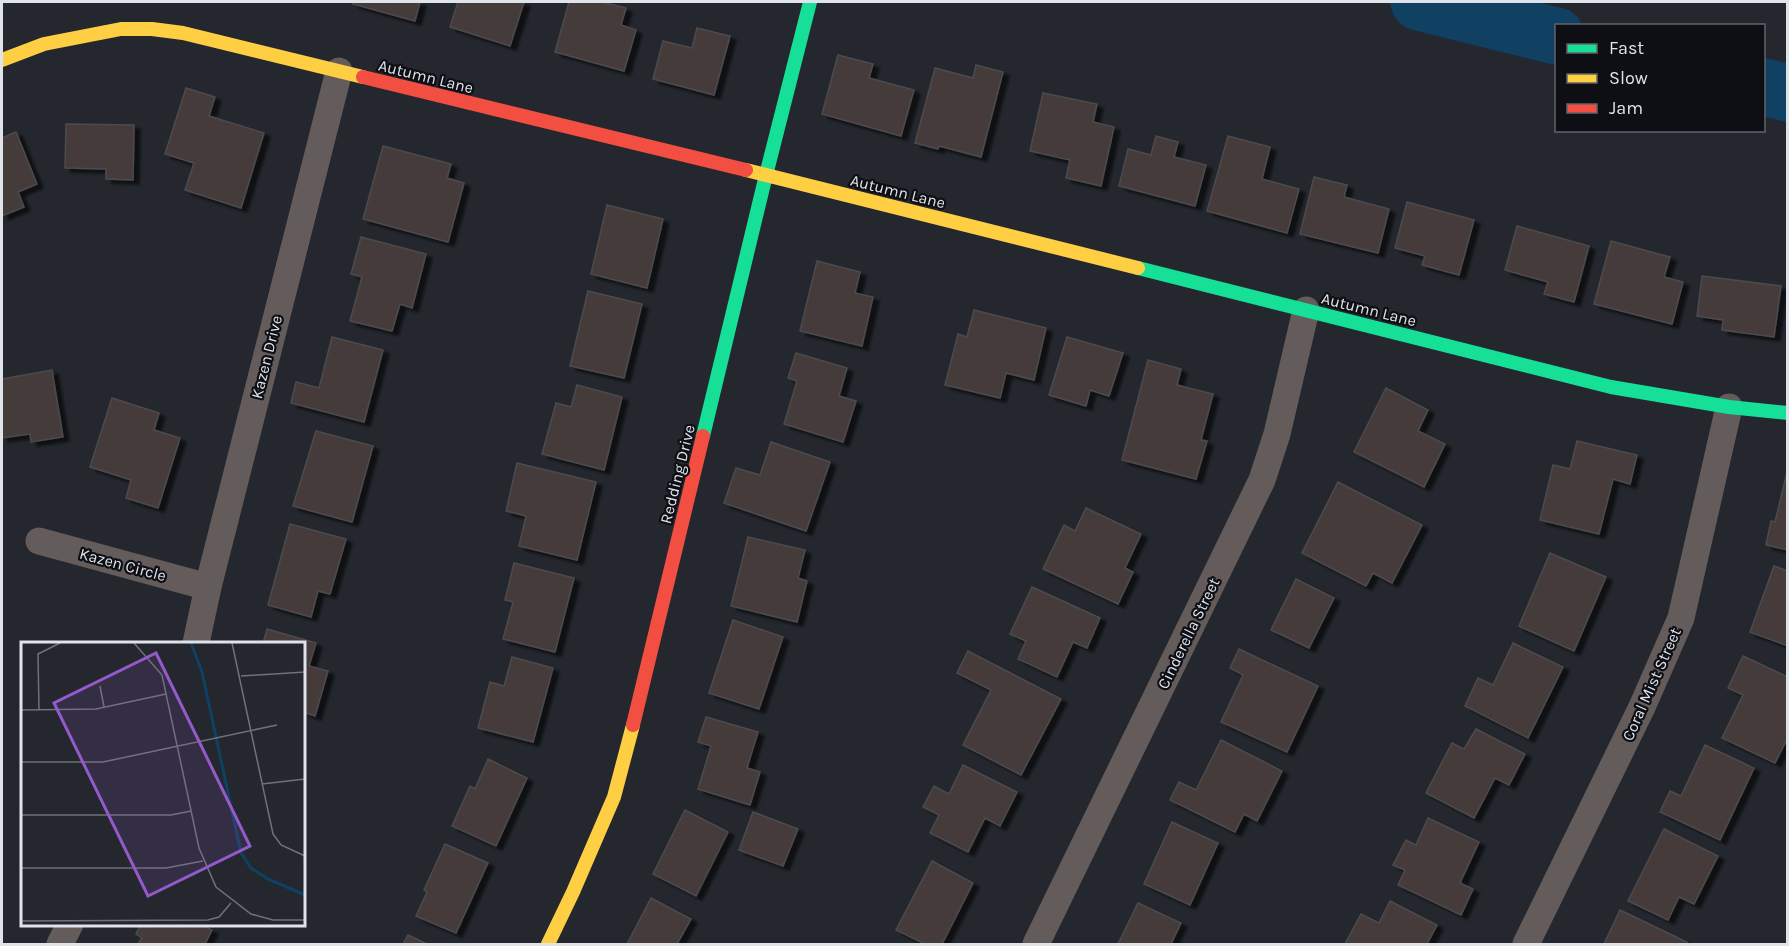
<svg xmlns="http://www.w3.org/2000/svg" width="1789" height="946" font-family="Karla,sans-serif">
	<style>
		.lines { fill: none; stroke-linecap: round; stroke-linejoin: round }
		.river { stroke: #104163; stroke-width: 57 }
		.building { fill: #443b3a; stroke: #4c4b4d; stroke-width: 1.5; filter: url(#shadow) }
		.street { stroke: #635c5b; stroke-width: 27 }
		.fast { stroke: #16e098; stroke-width: 14 }
		.slow { stroke: #ffcf43; stroke-width: 14 }
		.jam { stroke: #f24e42; stroke-width: 14 }
		.labels { text-anchor: middle; stroke-width: 4.5; stroke-linejoin: round; paint-order: stroke }
		.street-label { font-size: 16px; fill: #dfe3ea; stroke: #0d0f14 }
		.inset-river { fill: none; stroke: #104163; stroke-width: 3 }
		.inset-road { fill: none; stroke: #6f7279; stroke-width: 1.5 }
		.view { fill: #945aca; fill-opacity: 0.15; stroke: #945aca; stroke-width: 3 }
		.inset-edge { fill: none; stroke: #dfe3ea; stroke-width: 3 }
	</style>
	<defs>
		<filter id="shadow"><feDropShadow dx="6" dy="4" stdDeviation="1.5" flood-color="#0009"/></filter>
	</defs>
	<rect width="100%" height="100%" fill="#24272e"/>
	<g class="lines">
		<g class="river">
			<polyline points="1419,2 1556,36"/>
			<polyline points="1764,87 1788,93"/>
		</g>
	</g>
	<g class="building">
		<polygon points="353,2 420,2 415,21 353,4"/>
		<polygon points="458,2 524,2 510,46 450,27"/>
		<polygon points="569,2 602,2 626,8 621,25 636,30 624,71 555,52"/>
		<polygon points="697,28 730,36 714,95 653,79 663,41 692,48"/>
		<polygon points="838,55 873,64 869,78 914,90 901,136 822,114"/>
		<polygon points="976,65 1003,72 981,157 939,146 938,149 915,143 935,68 973,78"/>
		<polygon points="186,88 215,97 209,116 264,133 241,208 185,190 194,163 165,154"/>
		<polygon points="1043,93 1097,104 1093,122 1114,127 1101,186 1066,178 1070,160 1030,151"/>
		<polygon points="66,124 134,125 133,180 106,179 106,169 65,168"/>
		<polygon points="16,132 37,184 18,192 24,207 2,216 2,138"/>
		<polygon points="1156,136 1178,142 1174,157 1206,165 1195,206 1119,186 1128,149 1151,155"/>
		<polygon points="1228,136 1270,147 1262,179 1299,189 1287,233 1207,211"/>
		<polygon points="383,146 451,164 447,178 464,183 448,242 363,219"/>
		<polygon points="1314,177 1347,185 1344,197 1389,209 1378,253 1300,234"/>
		<polygon points="1407,202 1474,220 1459,275 1422,265 1425,256 1395,248"/>
		<polygon points="607,205 663,219 647,288 591,274"/>
		<polygon points="1517,226 1589,246 1574,302 1544,294 1548,282 1505,270"/>
		<polygon points="361,237 426,254 412,308 400,304 392,331 350,321 362,277 351,274"/>
		<polygon points="1611,241 1670,257 1664,277 1683,282 1672,324 1594,304"/>
		<polygon points="817,261 860,272 855,293 873,297 862,346 800,331"/>
		<polygon points="1702,276 1781,286 1774,337 1722,330 1723,320 1697,316"/>
		<polygon points="588,291 642,304 624,378 570,366"/>
		<polygon points="974,310 1046,328 1034,380 1006,373 1000,398 945,385 958,334 967,337"/>
		<polygon points="332,337 383,350 364,422 291,403 296,382 319,388"/>
		<polygon points="1067,337 1123,353 1109,396 1090,390 1086,406 1049,395"/>
		<polygon points="796,353 847,368 839,396 856,401 843,442 784,424 797,381 788,378"/>
		<polygon points="1148,360 1181,369 1177,385 1213,394 1201,440 1207,441 1196,479 1122,460"/>
		<polygon points="52,370 63,437 31,442 30,434 2,438 2,379"/>
		<polygon points="577,385 622,397 604,470 542,454 556,403 571,407"/>
		<polygon points="1386,388 1428,410 1418,431 1445,444 1424,487 1354,452"/>
		<polygon points="112,398 159,413 154,430 180,438 158,508 126,498 131,480 90,467"/>
		<polygon points="316,431 373,446 352,522 293,506"/>
		<polygon points="1577,441 1637,455 1630,484 1613,479 1599,534 1540,520 1553,465 1570,469"/>
		<polygon points="771,442 830,462 806,531 724,503 736,468 760,475"/>
		<polygon points="517,463 596,482 577,560 519,546 526,516 506,511"/>
		<polygon points="1788,468 1788,550 1766,545 1771,521 1775,522"/>
		<polygon points="1338,482 1422,525 1392,583 1373,573 1366,586 1302,553"/>
		<polygon points="1086,508 1141,534 1125,568 1133,572 1118,604 1043,569 1064,525 1075,531"/>
		<polygon points="290,524 346,539 330,594 318,591 311,617 268,605"/>
		<polygon points="748,537 805,550 798,578 807,581 797,622 731,606"/>
		<polygon points="1550,553 1606,577 1574,651 1519,626"/>
		<polygon points="514,563 574,578 555,652 503,639 513,602 505,600"/>
		<polygon points="1774,566 1788,571 1788,646 1750,632"/>
		<polygon points="1296,579 1334,598 1309,648 1271,630"/>
		<polygon points="1032,587 1100,618 1087,648 1073,642 1057,677 1018,659 1026,641 1010,634"/>
		<polygon points="733,620 783,637 759,709 709,693"/>
		<polygon points="267,629 316,643 309,666 328,671 315,716 303,712 303,643 263,643"/>
		<polygon points="1513,643 1563,667 1528,738 1465,706 1478,678 1493,685"/>
		<polygon points="1239,649 1318,686 1287,752 1221,722 1243,675 1230,668"/>
		<polygon points="968,651 1061,699 1021,775 963,745 991,690 957,673"/>
		<polygon points="1743,656 1788,677 1788,737 1775,763 1722,738 1743,695 1728,688"/>
		<polygon points="512,657 553,668 533,742 478,728 490,682 504,686"/>
		<polygon points="706,717 758,732 747,768 760,772 750,805 698,789 711,746 698,742"/>
		<polygon points="1476,729 1525,754 1509,785 1495,778 1474,818 1426,793 1452,743 1464,749"/>
		<polygon points="1221,740 1282,771 1257,821 1244,814 1235,832 1170,800 1179,782 1196,790"/>
		<polygon points="1705,745 1754,768 1720,840 1660,812 1670,791 1681,796"/>
		<polygon points="488,759 527,778 496,846 452,826 470,786 475,789"/>
		<polygon points="963,765 1017,792 1000,826 985,818 968,852 930,833 939,815 923,807 934,786 949,794"/>
		<polygon points="685,810 728,832 696,896 653,874"/>
		<polygon points="753,812 798,829 783,866 739,850"/>
		<polygon points="1428,818 1479,842 1460,883 1473,889 1461,915 1398,885 1405,870 1393,865 1406,840 1416,845"/>
		<polygon points="1172,822 1218,843 1190,905 1144,884"/>
		<polygon points="1664,829 1718,856 1694,904 1679,897 1668,920 1628,901"/>
		<polygon points="445,844 488,863 456,933 416,916 427,892 424,890"/>
		<polygon points="932,861 973,883 942,944 925,944 896,930"/>
		<polygon points="651,898 691,919 677,944 627,944"/>
		<polygon points="1390,901 1437,925 1427,944 1345,944 1361,914 1379,923"/>
		<polygon points="1138,903 1181,923 1171,944 1118,944"/>
		<polygon points="1620,910 1687,942 1686,944 1604,944"/>
		<polygon points="141,924 199,924 212,930 205,944 138,944 142,938 136,934"/>
		<polygon points="408,935 427,944 403,944"/>
	</g>
	<g class="lines">
		<g class="street">
			<polyline points="39,541 208,587"/>
			<polyline points="196,643 208,587 339,71"/>
			<polyline points="60,944 70,924"/>
			<polyline points="1036,944 1262,480 1277,434 1306,310"/>
			<polyline points="1526,944 1642,707 1681,618 1729,407"/>
		</g>
		<g class="fast">
			<polyline points="1138,268 1611,387 1729,407 1788,413"/>
			<polyline points="703,436 766,175 810,2"/>
		</g>
		<g class="slow">
			<polyline points="2,60 44,44 121,29 152,29 183,33 363,77"/>
			<polyline points="746,170 1138,268"/>
			<polyline points="548,944 573,892 614,797 633,725"/>
		</g>
		<g class="jam">
			<polyline points="363,77 746,170"/>
			<polyline points="633,725 703,436"/>
		</g>
	</g>
	<g class="labels">
		<g class="street-label">
			<text transform="translate(426 76) rotate(14)" y="6">Autumn Lane</text>
			<text transform="translate(898 191) rotate(14)" y="6">Autumn Lane</text>
			<text transform="translate(1369 309) rotate(14)" y="6">Autumn Lane</text>
			<text transform="translate(266 357) rotate(-76)" y="6">Kazen Drive</text>
			<text transform="translate(677 474) rotate(-76)" y="6">Redding Drive</text>
			<text transform="translate(123 564) rotate(15)" y="6">Kazen Circle</text>
			<text transform="translate(1188 633) rotate(-64)" y="6">Cinderella Street</text>
			<text transform="translate(1651 684) rotate(-66)" y="6">Coral Mist Street</text>
		</g>
	</g>
	<g transform="translate(21 642)">
		<rect width="284" height="284" fill="#24272e"/>
		<path class="inset-river" d="M170,1L181,30L220,211L230,226L247,237L284,253"/>
		<path class="inset-road" d="M113,1L141,33L178,206L195,245L230,272L252,278H284M211,1L252,192L260,203L284,214M220,34L284,30M79,44L83,65M0,68L75,67L145,52M18,68L17,12L39,1M0,120H82L256,83M241,142L284,137M0,173H150L170,169M0,226H145L182,219M0,279L187,278L198,275L210,261"/>
		<path class="view" d="M135,11L229,204L127,254L33,61Z"/>
		<rect width="284" height="284" class="inset-edge"/>
	</g>
	<rect width="1789" height="946" fill="none" stroke="#dfe3ea" stroke-width="6"/>
	<rect x="1555" y="24" width="210" height="108" fill="#0d0f14" stroke="#61646a" stroke-width="1.5"/>
	<rect x="1567" y="44" width="30" height="9" fill="#16e098" stroke="#61646a" stroke-width="1.5"/>
	<text x="1609" y="54" font-size="18" fill="#dfe3ea">Fast</text>
	<rect x="1567" y="74" width="30" height="9" fill="#ffcf43" stroke="#61646a" stroke-width="1.5"/>
	<text x="1609" y="84" font-size="18" fill="#dfe3ea">Slow</text>
	<rect x="1567" y="104" width="30" height="9" fill="#f24e42" stroke="#61646a" stroke-width="1.5"/>
	<text x="1609" y="114" font-size="18" fill="#dfe3ea">Jam</text>
</svg>
